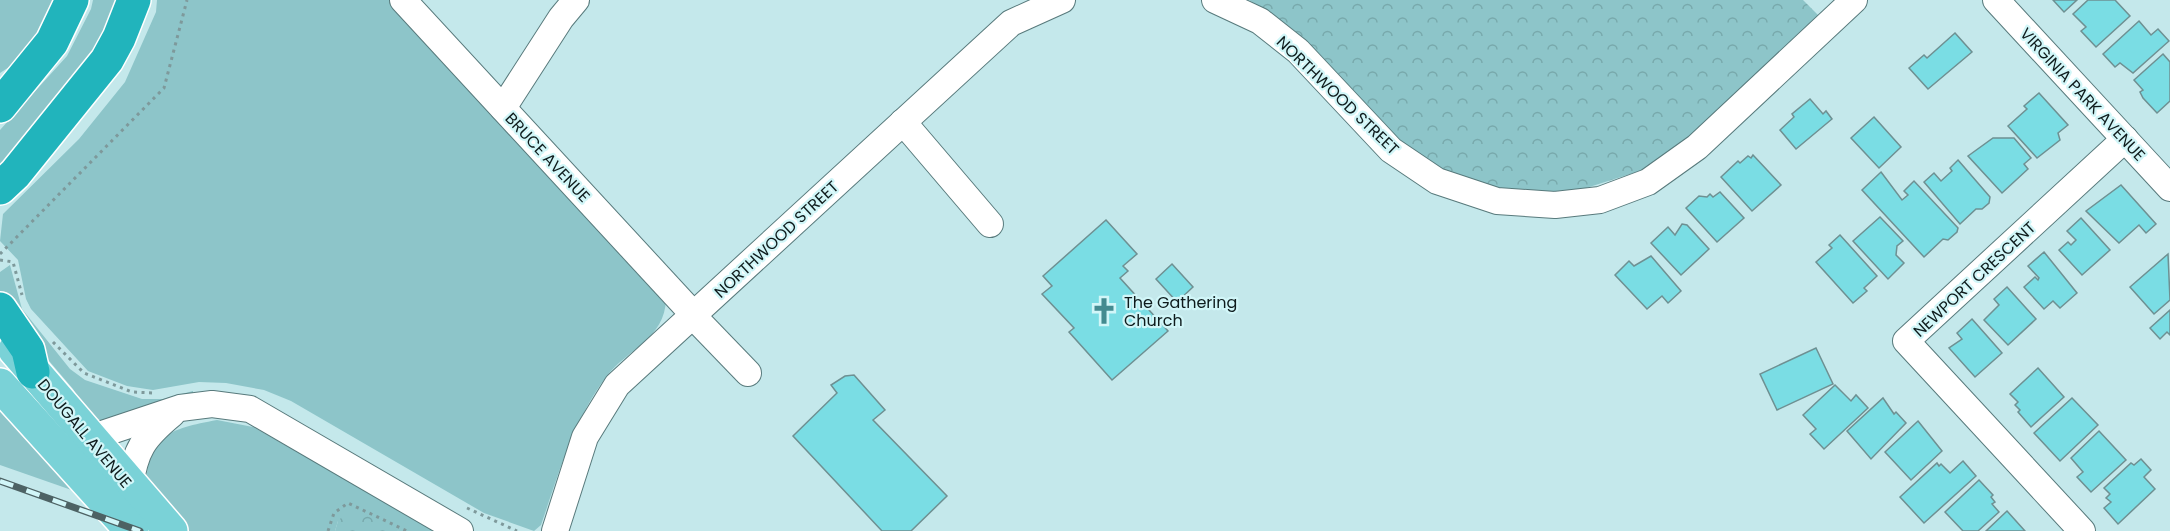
<svg xmlns="http://www.w3.org/2000/svg" width="2170" height="531" font-family="Poppins,sans-serif">
	<style>
		.green { fill: #8dc5c9 }
		.forest { fill: url(#forest-crowns) }
		.building { fill: #7adde4; stroke: #6e9092; stroke-width: 1.5 }
		.lines { fill: none; stroke-linecap: round; stroke-linejoin: round }
		.minor-casing { stroke: #587a7c; stroke-width: 28 }
		.major-casing { stroke: #fff; stroke-width: 36 }
		.highway-casing { stroke: #fff; stroke-width: 36 }
		.path { stroke: #7e999b; stroke-width: 3; stroke-dasharray: 3 4.5; stroke-linecap: butt }
		.minor { stroke: #fff; stroke-width: 26 }
		.major { stroke: #7ad2d7; stroke-width: 33 }
		.highway { stroke: #21b4bc; stroke-width: 33 }
		.rail-casing { stroke: #4d6264; stroke-width: 7 }
		.rail { stroke: #d1f6f8; stroke-width: 4.5; stroke-dasharray: 14; stroke-linecap: butt }
		.labels { text-anchor: middle; stroke-width: 4.5; stroke-linejoin: round; paint-order: stroke }
		.street-label { font-size: 16px; fill: #0e1b1c; stroke: #d1f6f8 }
		.poi-label { font-size: 16px; fill: #0e1b1c; stroke: #d1f6f8; text-anchor: start }
	</style>
	<defs>
		<pattern id="forest-crowns" width="20" height="18" patternUnits="userSpaceOnUse" patternTransform="scale(1.5)"><rect width="20" height="18" fill="#8dc5c9"/><path d="M2 6a3 3 0 1 1 6 0M12 15a3 3 0 1 1 6 0" fill="none" stroke="#78a9ac"/></pattern>
	</defs>
	<rect width="100%" height="100%" fill="#c4e8eb"/>
	<g class="green">
		<polygon points="0,0 58,0 26,56 0,73"/>
		<polygon points="93,0 121,0 115,22 0,178 0,130 67,56 91,9"/>
		<path d="M157,0H393L666,299C665,339 627,349 606,377C573,421 559,473 541,525L534,531L484,513L291,401L264,390L226,383L199,382L153,390L127,386L88,371L31,309L26,299L18,260L0,241L3,214L79,139L125,82L156,12Z"/>
		<polygon points="10,265 22,309 70,369 85,380 142,399 163,399 193,391 193,394 113,422 99,420 87,413 73,389 15,321 0,295 0,272"/>
		<polygon points="0,403 83,494 0,465"/>
		<path d="M217,420L253,427L437,531H399L338,521L335,531H189L180,528L146,490C147,435 169,429 217,420Z"/>
	</g>
	<g class="forest">
		<polygon points="1249,0 1803,0 1820,17 1709,123 1646,169 1583,189 1530,193 1482,185 1437,168 1396,137 1295,31"/>
		<polygon points="347,512 364,513 399,531 335,531 338,521"/>
	</g>
	<g class="building">
		<polygon points="2053,0 2077,0 2064,12"/>
		<polygon points="2088,0 2115,0 2130,16 2096,47 2081,31 2086,27 2073,14"/>
		<polygon points="2139,21 2151,35 2158,29 2169,41 2133,73 2120,63 2115,67 2103,54"/>
		<polygon points="1955,33 1972,52 1928,89 1909,68 1924,55 1927,58"/>
		<polygon points="2163,54 2170,62 2170,101 2157,113 2143,98 2140,92 2143,90 2134,80"/>
		<polygon points="2039,93 2068,125 2058,133 2060,140 2037,158 2008,126 2027,109 2024,106"/>
		<polygon points="1810,99 1823,114 1826,111 1832,119 1796,149 1780,130 1794,117 1792,114"/>
		<polygon points="1874,117 1901,147 1879,168 1851,138"/>
		<polygon points="1993,138 2014,138 2031,158 2024,164 2028,169 2002,193 1968,156"/>
		<polygon points="1753,155 1781,185 1752,211 1721,177 1738,161 1740,163 1748,156 1751,158"/>
		<polygon points="1958,160 1990,197 1989,203 1982,209 1976,209 1960,224 1924,182 1934,173 1941,181 1952,171 1950,168"/>
		<polygon points="1881,172 1902,200 1908,195 1904,191 1914,181 1958,228 1957,232 1948,240 1943,239 1924,257 1862,190"/>
		<polygon points="2121,185 2156,224 2146,233 2139,225 2119,243 2086,211"/>
		<polygon points="1720,192 1744,218 1717,242 1686,208 1699,196 1707,197 1710,194 1713,197"/>
		<polygon points="1880,217 1903,241 1897,246 1896,255 1904,263 1888,279 1853,241"/>
		<polygon points="2081,218 2110,250 2082,275 2059,250 2068,242 2071,245 2076,240 2067,231"/>
		<polygon points="1106,220 1137,254 1123,266 1128,271 1120,278 1168,331 1112,380 1069,332 1074,328 1042,294 1052,286 1043,276"/>
		<polygon points="1682,224 1687,225 1709,249 1681,275 1651,243 1668,227 1675,235"/>
		<polygon points="1840,235 1877,276 1864,288 1867,291 1853,303 1816,262 1832,248 1829,245"/>
		<polygon points="2044,252 2077,293 2060,308 2053,301 2044,309 2024,287 2035,277 2038,280 2039,278 2028,266"/>
		<polygon points="2168,254 2170,300 2154,314 2130,287"/>
		<polygon points="1651,256 1681,291 1668,303 1662,296 1647,309 1615,275 1629,261 1634,266"/>
		<polygon points="1172,264 1193,287 1177,302 1156,279"/>
		<polygon points="2007,287 2036,319 2008,345 1984,320 1999,305 1994,299"/>
		<polygon points="2170,310 2170,335 2167,332 2160,339 2150,328"/>
		<polygon points="1972,319 2002,353 1975,377 1949,348 1962,339 1957,333"/>
		<polygon points="1816,348 1833,384 1777,410 1760,374"/>
		<polygon points="2038,368 2064,397 2031,427 2018,412 2020,410 2015,405 2018,402 2010,394"/>
		<polygon points="854,375 885,410 873,420 947,496 911,531 882,531 793,436 837,393 831,385 845,376"/>
		<polygon points="1835,385 1851,401 1856,395 1868,408 1824,449 1810,434 1816,429 1803,415"/>
		<polygon points="1883,398 1894,414 1896,412 1906,423 1871,459 1847,431"/>
		<polygon points="2072,398 2098,425 2060,461 2034,433"/>
		<polygon points="1918,421 1942,451 1911,480 1885,452"/>
		<polygon points="2099,431 2126,460 2091,492 2077,477 2083,472 2071,458"/>
		<polygon points="2141,459 2151,470 2144,477 2155,489 2118,524 2104,508 2111,502 2106,498 2110,494 2104,488 2131,463 2134,465"/>
		<polygon points="1963,461 1976,476 1924,523 1900,497 1937,463 1939,466 1941,464 1950,473"/>
		<polygon points="1979,480 1993,495 1991,497 1995,502 1992,504 1999,512 1978,531 1963,531 1945,512"/>
		<polygon points="2007,511 2025,531 1986,531"/>
	</g>
	<g class="lines">
		<defs>
			<g id="minor">
				<polyline points="403,0 694,315"/>
				<polyline points="1215,0 1260,21 1298,51 1391,150 1437,181 1497,201 1555,205 1600,200 1648,182 1697,147 1854,0"/>
				<polyline points="1996,0 2170,188"/>
				<polyline points="503,108 561,18 576,0"/>
				<polyline points="903,122 990,224"/>
				<polyline points="693,316 748,373"/>
				<polyline points="90,438 180,408 212,404 250,409 460,531"/>
				<path d="M130,486C135,450 143,438 172,414"/>
				<polyline points="555,531 585,437 617,385 1011,23 1062,0"/>
				<polyline points="2082,531 1906,341 2125,139"/>
			</g>
			<g id="major">
				<polyline points="15,350 171,531"/>
				<polyline points="0,385 132,531"/>
			</g>
			<g id="highway">
				<polyline points="0,106 52,42 72,0"/>
				<polyline points="0,188 15,174 107,60 119,38 134,0"/>
				<polyline points="0,309 28,350 33,372"/>
			</g>
		</defs>
		<use href="#minor" class="minor-casing"/>
		<use href="#major" class="major-casing"/>
		<use href="#highway" class="highway-casing"/>
		<g class="path">
			<polyline points="0,254 164,88 187,0"/>
			<polyline points="0,260 13,262 22,295"/>
			<polyline points="53,342 84,373 132,392 153,393"/>
			<polyline points="467,508 517,531"/>
			<polyline points="328,531 334,513 348,503 407,531"/>
		</g>
		<use href="#minor" class="minor"/>
		<use href="#major" class="major"/>
		<use href="#highway" class="highway"/>
		<defs>
			<polyline id="rail" points="0,481 140,531"/>
		</defs>
		<use href="#rail" class="rail-casing"/>
		<use href="#rail" class="rail"/>
	</g>
	<defs>
		<symbol id="church-bare" viewBox="-9 -9 18 18"><path d="M-1.2-6h2.4v3.5h3.3v2.4h-3.3V6h-2.4V-.1h-3.3v-2.4h3.3Z" fill="#438b90" stroke="#d1f6f8" stroke-width="2.5" paint-order="stroke"/></symbol>
	</defs>
	<g fill-rule="evenodd">
		<use href="#church-bare" x="1085" y="292" width="38" height="38"/>
	</g>
	<g class="labels">
		<g class="street-label">
			<text transform="translate(2083 94) rotate(47)" y="6">VIRGINIA PARK AVENUE</text>
			<text transform="translate(1338 95) rotate(44)" y="6">NORTHWOOD STREET</text>
			<text transform="translate(548 157) rotate(47)" y="6">BRUCE AVENUE</text>
			<text transform="translate(776 239) rotate(-43)" y="6">NORTHWOOD STREET</text>
			<text transform="translate(1974 279) rotate(-43)" y="6">NEWPORT CRESCENT</text>
			<text transform="translate(85 433) rotate(50)" y="6">DOUGALL AVENUE</text>
		</g>
		<g class="poi-label">
			<text x="1124" y="308">The Gathering<tspan x="1124" dy="18">Church</tspan></text>
		</g>
	</g>
</svg>
